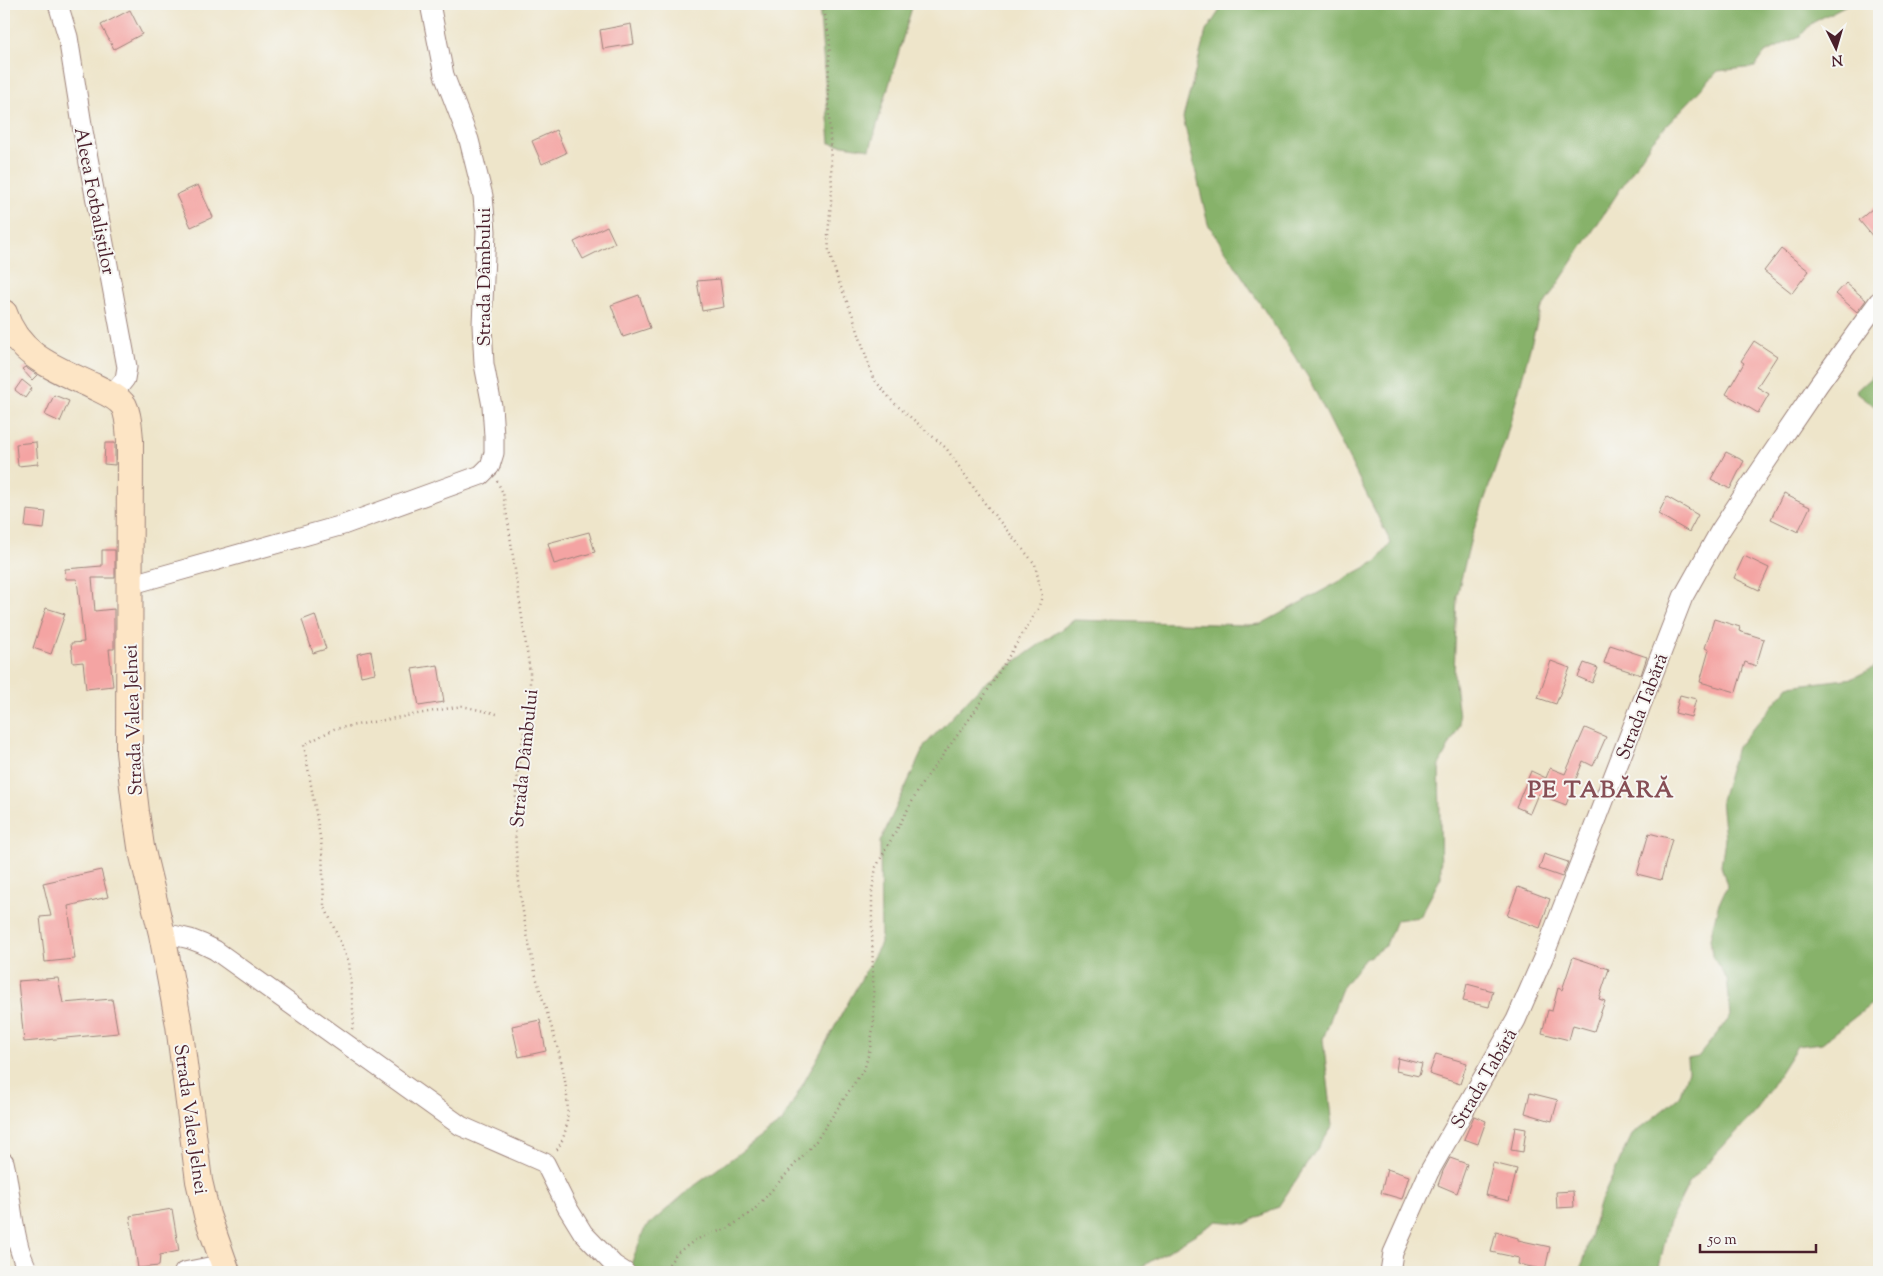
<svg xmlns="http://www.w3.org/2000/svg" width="1883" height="1276" font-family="'Sorts Mill Goudy',serif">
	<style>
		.forest { fill: #87b26b; stroke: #68684b }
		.building { fill: #f4a4a3 }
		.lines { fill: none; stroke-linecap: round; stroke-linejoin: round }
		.street-casing { stroke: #9c827a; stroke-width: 21 }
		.secondary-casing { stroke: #9c827a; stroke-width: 28 }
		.path { stroke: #9c827a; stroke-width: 2.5; stroke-dasharray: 1 4; stroke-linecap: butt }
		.street { stroke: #fff; stroke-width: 19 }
		.secondary { stroke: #fde5c5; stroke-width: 26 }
		.labels { text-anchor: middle; stroke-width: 4; stroke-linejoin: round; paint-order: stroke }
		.street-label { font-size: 19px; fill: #4a1f2b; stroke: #f6f6f2 }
		.district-label { font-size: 24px; font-weight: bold; letter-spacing: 1px; fill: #864e55; stroke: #f6f6f2 }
	</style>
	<rect width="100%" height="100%" fill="#f6f6f2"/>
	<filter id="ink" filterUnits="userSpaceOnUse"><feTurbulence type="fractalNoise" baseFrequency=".02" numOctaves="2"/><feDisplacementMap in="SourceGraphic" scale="10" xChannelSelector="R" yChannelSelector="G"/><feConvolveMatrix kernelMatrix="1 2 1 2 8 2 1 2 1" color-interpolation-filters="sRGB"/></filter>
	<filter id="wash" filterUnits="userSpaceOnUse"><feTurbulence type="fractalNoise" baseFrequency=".0096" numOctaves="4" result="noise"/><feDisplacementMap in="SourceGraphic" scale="20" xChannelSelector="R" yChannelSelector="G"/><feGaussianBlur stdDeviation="1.12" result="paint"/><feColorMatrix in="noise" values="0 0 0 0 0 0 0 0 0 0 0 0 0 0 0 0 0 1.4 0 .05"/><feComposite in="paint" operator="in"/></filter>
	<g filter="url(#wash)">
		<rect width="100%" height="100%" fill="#eee5ca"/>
		<g class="forest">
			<polygon points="819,4 913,4 870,149 830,143"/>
			<polygon points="1224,4 1848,4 1812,23 1800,36 1765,53 1755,67 1718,71 1652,141 1540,311 1506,438 1471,538 1457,596 1454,675 1460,725 1439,765 1441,877 1420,917 1396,920 1386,945 1363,961 1342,988 1323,1039 1333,1125 1278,1207 1245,1224 1217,1221 1133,1272 628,1272 645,1228 694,1186 782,1122 881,943 880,842 925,745 981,686 1074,620 1248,625 1261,624 1377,561 1391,543 1308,377 1208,224 1183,118 1206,31"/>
			<polygon points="1879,370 1879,410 1856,391"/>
			<polygon points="1879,665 1879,998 1822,1043 1797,1046 1755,1112 1689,1183 1669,1223 1658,1272 1578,1272 1583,1263 1598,1207 1632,1135 1679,1097 1688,1071 1687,1059 1698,1057 1731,1016 1727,979 1712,956 1710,939 1718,906 1727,886 1721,865 1725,839 1721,800 1737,747 1789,686 1853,678"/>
		</g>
		<g id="blocks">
			<g class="building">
				<polygon points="130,10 142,34 114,49 101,25"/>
				<polygon points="631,24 634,44 603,49 600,30"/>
				<polygon points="556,130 566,153 542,164 532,141"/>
				<polygon points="198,185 213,217 191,227 176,195"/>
				<polygon points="1879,203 1879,244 1859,220"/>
				<polygon points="607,226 615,243 583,259 574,242"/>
				<polygon points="1781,249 1809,271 1792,293 1764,271"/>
				<polygon points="720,279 724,307 702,311 697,281"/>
				<polygon points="1846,283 1866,300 1857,312 1836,294"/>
				<polygon points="639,295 650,328 623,337 611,305"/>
				<polygon points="1754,341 1777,356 1757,387 1769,394 1758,413 1726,394 1744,363 1741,361"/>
				<polygon points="25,367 37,375 32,380 22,369"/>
				<polygon points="22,380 32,388 25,398 15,390"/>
				<polygon points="54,395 69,401 60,422 45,415"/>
				<polygon points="36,442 38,464 18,466 16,444"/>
				<polygon points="105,443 115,443 115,465 104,464"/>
				<polygon points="1726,452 1744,461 1730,489 1711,479"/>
				<polygon points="1783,494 1810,507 1798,532 1771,519"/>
				<polygon points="1667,497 1698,515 1689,532 1658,514"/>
				<polygon points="27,510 46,512 44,529 25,527"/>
				<polygon points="589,532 595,552 554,564 548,543"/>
				<polygon points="102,550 115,550 115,578 92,578 95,611 114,609 114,649 109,649 113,686 86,689 83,662 73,663 71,643 84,642 77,579 66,579 65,569 102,566"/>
				<polygon points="1744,556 1769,568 1759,590 1734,578"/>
				<polygon points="46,608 65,614 51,654 33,648"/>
				<polygon points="315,615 326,649 313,653 302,620"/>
				<polygon points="1714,619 1740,627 1739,631 1764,639 1756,666 1745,662 1736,692 1700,682 1709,650 1705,648"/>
				<polygon points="1610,645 1647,657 1641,675 1604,663"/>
				<polygon points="371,651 375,673 361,676 357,654"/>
				<polygon points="1551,661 1570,668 1556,704 1538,698"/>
				<polygon points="1584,663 1598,668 1592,683 1578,677"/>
				<polygon points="438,665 444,702 419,706 412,669"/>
				<polygon points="1680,695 1696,699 1691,717 1675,713"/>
				<polygon points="1585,728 1606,737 1593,766 1583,761 1566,805 1538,794 1530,813 1516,807 1531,771 1546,778 1550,768 1565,774"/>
				<polygon points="1649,833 1672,839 1661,880 1637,874"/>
				<polygon points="1544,854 1568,862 1562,877 1539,869"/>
				<polygon points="101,870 108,897 68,906 75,959 45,962 40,917 51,916 43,883"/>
				<polygon points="1518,887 1550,899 1540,928 1507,916"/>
				<polygon points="1573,957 1609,969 1599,999 1605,1001 1594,1031 1573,1025 1569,1040 1542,1033 1548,1010 1552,1011 1558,988 1562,990"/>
				<polygon points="58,978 63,1003 112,999 118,1033 24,1042 18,981"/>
				<polygon points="1467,984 1493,991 1489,1007 1463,1001"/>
				<polygon points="540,1020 546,1051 519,1057 512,1026"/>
				<polygon points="1436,1054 1467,1063 1460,1084 1429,1074"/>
				<polygon points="1398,1058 1422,1064 1419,1076 1396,1071"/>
				<polygon points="1530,1093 1558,1100 1552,1121 1525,1113"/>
				<polygon points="1474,1116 1486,1121 1478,1144 1464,1139"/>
				<polygon points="1515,1127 1526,1129 1523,1152 1511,1150"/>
				<polygon points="1450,1158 1467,1164 1457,1193 1438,1185 1443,1171"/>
				<polygon points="1493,1163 1517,1169 1509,1201 1485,1195"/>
				<polygon points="1387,1169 1409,1176 1402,1199 1381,1193"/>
				<polygon points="1573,1191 1574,1207 1557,1208 1556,1192"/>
				<polygon points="172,1209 179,1251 160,1255 159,1266 138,1268 130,1216"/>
				<polygon points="1496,1232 1518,1238 1518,1240 1550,1247 1545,1270 1518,1264 1519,1258 1491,1252"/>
			</g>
		</g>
	</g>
	<g filter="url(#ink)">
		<use href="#blocks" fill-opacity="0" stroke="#9c827a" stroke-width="1"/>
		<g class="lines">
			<defs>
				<g id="street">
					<polyline points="58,4 68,37 83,131 127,367 125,379 112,395"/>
					<polyline points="129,585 343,525 481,475 490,466 494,453 494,436 492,406 484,364 482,325 486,231 483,196 469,140 444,75 430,4"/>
					<path d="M162,934C182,935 197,940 215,950L461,1126L545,1163L567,1207L583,1233L614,1265L625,1272"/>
					<path d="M4,1162C12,1195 12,1244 29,1272"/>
					<polyline points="184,1272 224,1264"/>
					<polyline points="1390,1272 1393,1253 1429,1172 1516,1020 1543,958 1683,597 1720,531 1743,496 1819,384 1879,301"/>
				</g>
				<path id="secondary" d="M4,313C18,357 57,369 95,387C105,392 118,397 124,406C129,416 129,429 130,440L129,752L136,812L141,847L162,934L179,1025L199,1181L207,1215L227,1272"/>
			</defs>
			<use href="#street" class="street-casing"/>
			<use href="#secondary" class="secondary-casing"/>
			<g class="path">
				<path d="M497,481L503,493L508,522L530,672C531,709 520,744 517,781C511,846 521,913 536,976C547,1020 588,1113 555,1152"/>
				<polyline points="352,1029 354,1023 349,962 324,905 322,848 304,745 334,729 462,706 497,714"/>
				<polyline points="663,1272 677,1253 694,1241 706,1235 727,1229 753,1211 816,1141 865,1067 870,1048 874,1021 872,931 872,891 876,867 923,782 973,714 1038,609 1042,596 1035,564 986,505 946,448 893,402 873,378 853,316 838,280 829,252 828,235 832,190 828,85 830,42 823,4"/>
			</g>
			<use href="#street" class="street"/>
			<use href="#secondary" class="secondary"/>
		</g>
	</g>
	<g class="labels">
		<g class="street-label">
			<text transform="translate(96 201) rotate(79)" y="7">Aleea Fotbaliștilor</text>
			<text transform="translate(483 277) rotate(-90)" y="7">Strada Dâmbului</text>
			<text transform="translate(1641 706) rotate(-69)" y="7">Strada Tabără</text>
			<text transform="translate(132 720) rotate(-92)" y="7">Strada Valea Jelnei</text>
			<text transform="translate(523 758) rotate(-84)" y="7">Strada Dâmbului</text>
			<text transform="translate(1483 1078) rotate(-60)" y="7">Strada Tabără</text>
			<text transform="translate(192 1119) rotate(82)" y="7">Strada Valea Jelnei</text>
		</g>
		<g class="district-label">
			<text x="1601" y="797">PE TABĂRĂ</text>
		</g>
	</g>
	<rect width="1883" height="1276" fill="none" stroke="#f6f6f2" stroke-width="20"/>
	<g transform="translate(1836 48) rotate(175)" stroke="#f6f6f2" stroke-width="4" paint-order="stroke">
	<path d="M0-4L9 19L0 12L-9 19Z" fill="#4a1f2b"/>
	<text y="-8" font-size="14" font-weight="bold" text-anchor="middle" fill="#4a1f2b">N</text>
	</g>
	<path d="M1700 1244v8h116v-8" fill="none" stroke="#4a1f2b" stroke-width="2.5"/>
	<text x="1708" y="1244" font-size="15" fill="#4a1f2b" stroke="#f6f6f2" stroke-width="4" paint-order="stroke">50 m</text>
</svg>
